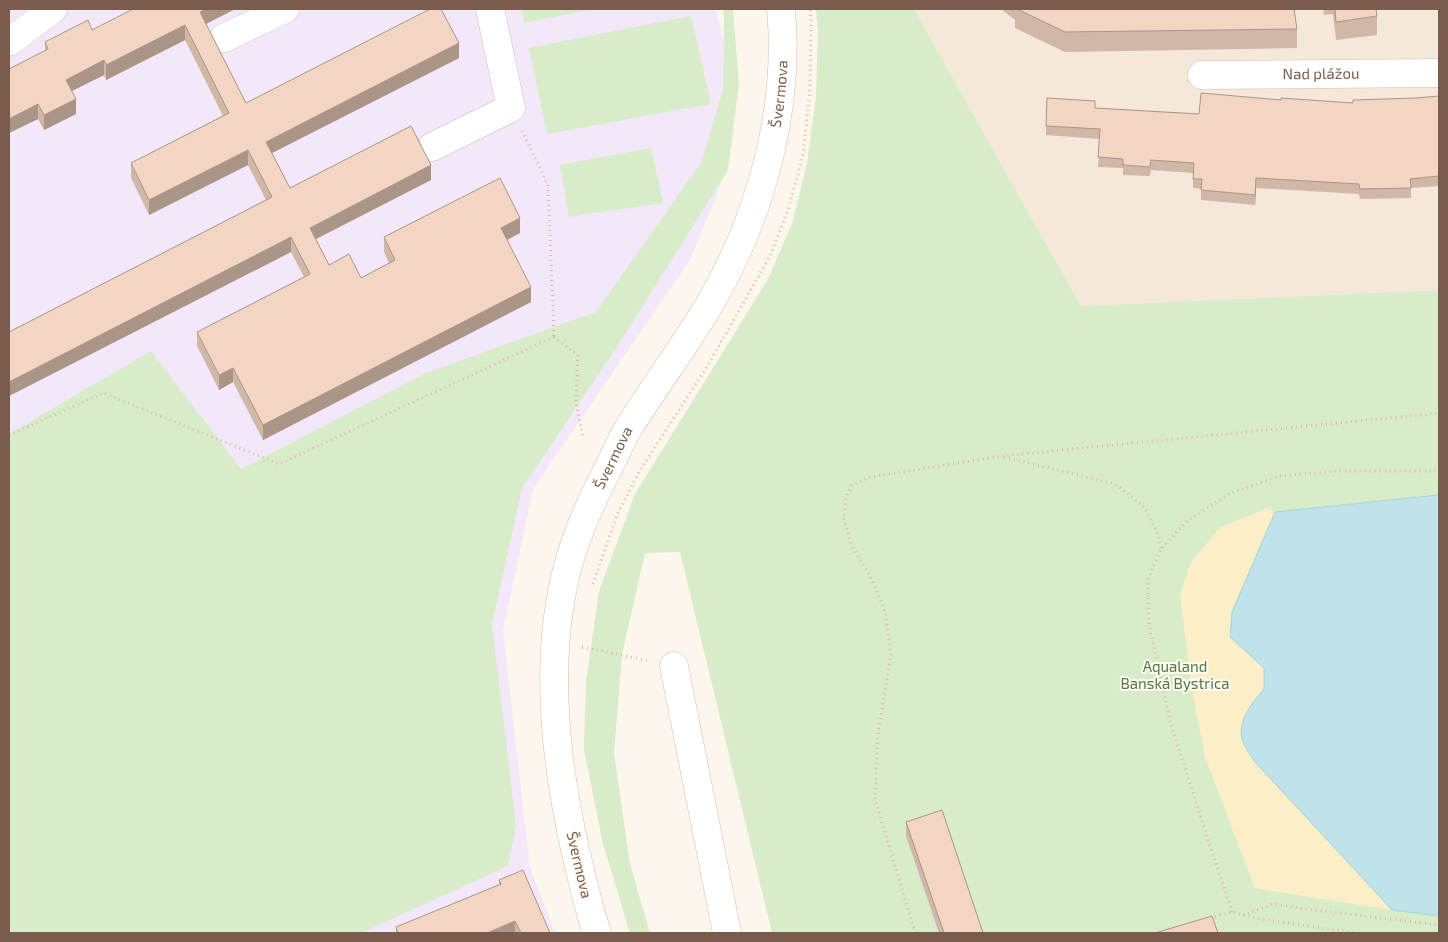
<svg xmlns="http://www.w3.org/2000/svg" width="1448" height="942" font-family="'Exo 2',sans-serif">
	<style>
		.residential { fill: #f5e8da }
		.education { fill: #f3e8fa }
		.green { fill: #d8ecc9 }
		.sand { fill: #fcefc7 }
		.water { fill: #bfe3e8; stroke: #a5d3da }
		.lines { fill: none; stroke-linecap: round; stroke-linejoin: round }
		.minor-casing { stroke: #d1beb0; stroke-width: 29 }
		.path { stroke: #d9b8a5; stroke-width: 3; stroke-dasharray: 1 4; stroke-linecap: butt }
		.minor { stroke: #fff; stroke-width: 28 }
		.wall { fill: #d1b7a8 }
		.shaded-wall { fill: #aa9588 }
		.building { fill: #f3d5c3; stroke: #aa9588 }
		.labels { text-anchor: middle; stroke-width: 4; stroke-linejoin: round; paint-order: stroke }
		.street-label { font-size: 15px; fill: #7a5c4d; stroke: #fffaf3 }
		.park-label { font-size: 15px; fill: #537a41; stroke: #fffaf3 }
	</style>
	<rect width="100%" height="100%" fill="#fdf6ec"/>
	<polygon class="residential" points="914,9 1439,9 1439,290 1081,306"/>
	<polygon class="education" points="9,9 716,9 734,92 719,190 690,260 533,489 503,630 530,867 555,933 9,933"/>
	<g class="green">
		<polygon points="521,9 593,9 524,23"/>
		<polygon points="723,9 733,9 739,84 728,170 617,347 522,488 492,624 516,826 508,866 361,933 9,933 9,434 151,351 241,469 426,373 596,312 701,163 723,90 724,16"/>
		<polygon points="816,9 914,9 1081,306 1439,290 1439,933 772,933 680,552 645,553 622,655 614,754 630,864 650,933 630,933 603,844 584,749 586,682 599,591 635,494 768,279 793,221 807,163 816,96 818,32"/>
		<polygon points="691,16 711,104 547,134 529,48"/>
		<polygon points="651,148 663,203 569,217 560,165"/>
	</g>
	<polygon class="sand" points="1267,508 1275,512 1232,612 1230,637 1264,667 1264,689 1250,706 1242,740 1254,761 1392,910 1255,888 1205,757 1192,691 1180,595 1191,562 1220,528"/>
	<path class="water" d="M1439,495V916L1392,910L1254,761C1250,754 1244,746 1242,739C1238,719 1252,703 1264,689V668L1230,637L1232,612L1275,512Z"/>
	<g class="lines">
		<defs>
			<g id="minor">
				<polyline points="224,38 285,9"/>
				<polyline points="9,42 53,9"/>
				<path id="s1" d="M1202,75L1439,73"/>
				<polyline points="432,147 511,108 490,9"/>
				<polyline points="674,666 727,933"/>
				<path id="s2" d="M597,933C589,910 584,886 578,862C553,757 539,630 581,527C589,506 600,485 610,465C616,453 621,441 628,429C656,383 690,340 716,293C763,208 790,106 781,9"/>
			</g>
		</defs>
		<use href="#minor" class="minor-casing"/>
		<g class="path">
			<polyline points="522,131 548,185 554,337"/>
			<polyline points="554,337 578,355 576,401 583,438"/>
			<polyline points="9,435 103,393 279,464 554,337"/>
			<polyline points="1004,457 1115,484 1144,507 1157,531 1161,549"/>
			<polyline points="593,584 617,515 639,472 708,365 770,256 788,210 803,155 810,89 811,19 810,9"/>
			<polyline points="582,647 650,661"/>
			<polyline points="1232,912 1171,725 1149,625 1148,578 1161,549 1187,521 1229,494 1279,476 1339,471 1439,471"/>
			<polyline points="1243,915 1273,904 1306,909 1439,925"/>
			<polyline points="1210,918 1232,912 1261,919 1355,933"/>
			<polyline points="915,933 875,799 878,733 891,655 885,611 870,576 852,546 844,519 846,497 852,485 870,477 1002,456 1439,413"/>
		</g>
		<use href="#minor" class="minor"/>
	</g>
	<g class="wall">
		<polygon points="235,9 206,24 246,103 459,58 272,153 290,188 431,180 316,239 329,265 361,278 389,263 384,252 384,237 520,233 507,240 531,302 263,440 233,382 219,390 197,346 197,332 304,277 291,252 9,396 9,332 266,200 248,165 149,215 131,178 131,163 223,116 185,40 106,80 104,75 71,91 76,114 44,130 38,119 9,133 9,69 45,51 45,42 92,30"/>
		<polygon points="1001,9 1294,9 1297,29 1297,48 1065,52 1015,28 1015,20"/>
		<polygon points="1323,9 1376,9 1377,16 1377,35 1336,40 1333,14 1324,15"/>
		<polygon points="1439,96 1439,186 1411,188 1411,198 1360,199 1359,194 1256,188 1255,205 1201,200 1201,189 1193,188 1193,173 1151,170 1150,176 1123,175 1123,168 1098,167 1100,139 1046,135 1046,126 1095,108 1199,114 1281,100 1353,103"/>
		<polygon points="906,822 983,933 939,933 906,836"/>
		<polygon points="499,880 550,933 396,933 396,927 499,885"/>
	</g>
	<g class="shaded-wall">
		<polygon points="206,9 235,9 200,27 200,12"/>
		<polygon points="185,25 185,40 106,80 106,65"/>
		<polygon points="459,43 459,58 266,156 266,142"/>
		<polygon points="104,60 104,75 66,94 66,80"/>
		<polygon points="76,99 76,114 44,130 44,115"/>
		<polygon points="38,104 38,119 9,133 9,119"/>
		<polygon points="248,150 248,165 149,215 149,200"/>
		<polygon points="431,165 431,180 310,242 310,228"/>
		<polygon points="1256,178 1256,188 1255,205 1255,195"/>
		<polygon points="520,218 520,233 501,243 501,228"/>
		<polygon points="291,237 291,252 9,396 9,382"/>
		<polygon points="531,287 531,302 263,440 263,425"/>
		<polygon points="233,368 233,382 219,390 219,375"/>
		<polygon points="515,921 515,933 487,933"/>
	</g>
	<g class="building">
		<polygon points="133,9 206,9 200,12 246,103 430,9 441,9 459,43 266,142 290,188 411,126 431,165 310,228 329,265 349,254 361,278 395,260 384,237 500,178 520,218 501,228 531,287 263,425 233,368 219,375 197,332 310,274 291,237 9,382 9,332 272,197 248,150 149,200 131,163 229,113 185,25 106,65 104,60 66,80 76,99 44,115 38,104 9,119 9,69 48,49 45,42 88,20 92,30"/>
		<polygon points="1017,9 1294,9 1297,29 1065,32"/>
		<polygon points="1335,9 1376,9 1377,16 1336,22"/>
		<polygon points="1201,93 1281,100 1281,98 1353,103 1353,100 1416,98 1439,96 1439,176 1410,179 1411,188 1360,189 1359,184 1256,178 1255,195 1201,190 1202,179 1193,179 1194,163 1151,160 1150,167 1123,165 1123,159 1098,157 1100,129 1046,126 1047,98 1095,101 1095,108 1199,114"/>
		<polygon points="942,810 983,933 944,933 906,822"/>
		<polygon points="523,870 550,933 521,933 515,921 487,933 398,933 396,927 501,884 499,880"/>
		<polygon points="1212,916 1218,933 1155,933"/>
	</g>
	<g class="labels">
		<g class="street-label">
			<text dy="5" stroke="none"><textPath href="#s1" startOffset="119">Nad plážou</textPath></text>
			<text dy="5" stroke="none"><textPath href="#s2" startOffset="895">Švermova</textPath></text>
			<text dy="5" stroke="none"><textPath href="#s2" startOffset="490">Švermova</textPath></text>
			<text transform="translate(579 865) rotate(77)" y="5">Švermova</text>
		</g>
		<g class="park-label">
			<text x="1175" y="672">Aqualand<tspan x="1175" dy="17">Banská Bystrica</tspan></text>
		</g>
	</g>
	<rect width="1448" height="942" fill="none" stroke="#7a5c4d" stroke-width="20"/>
</svg>
